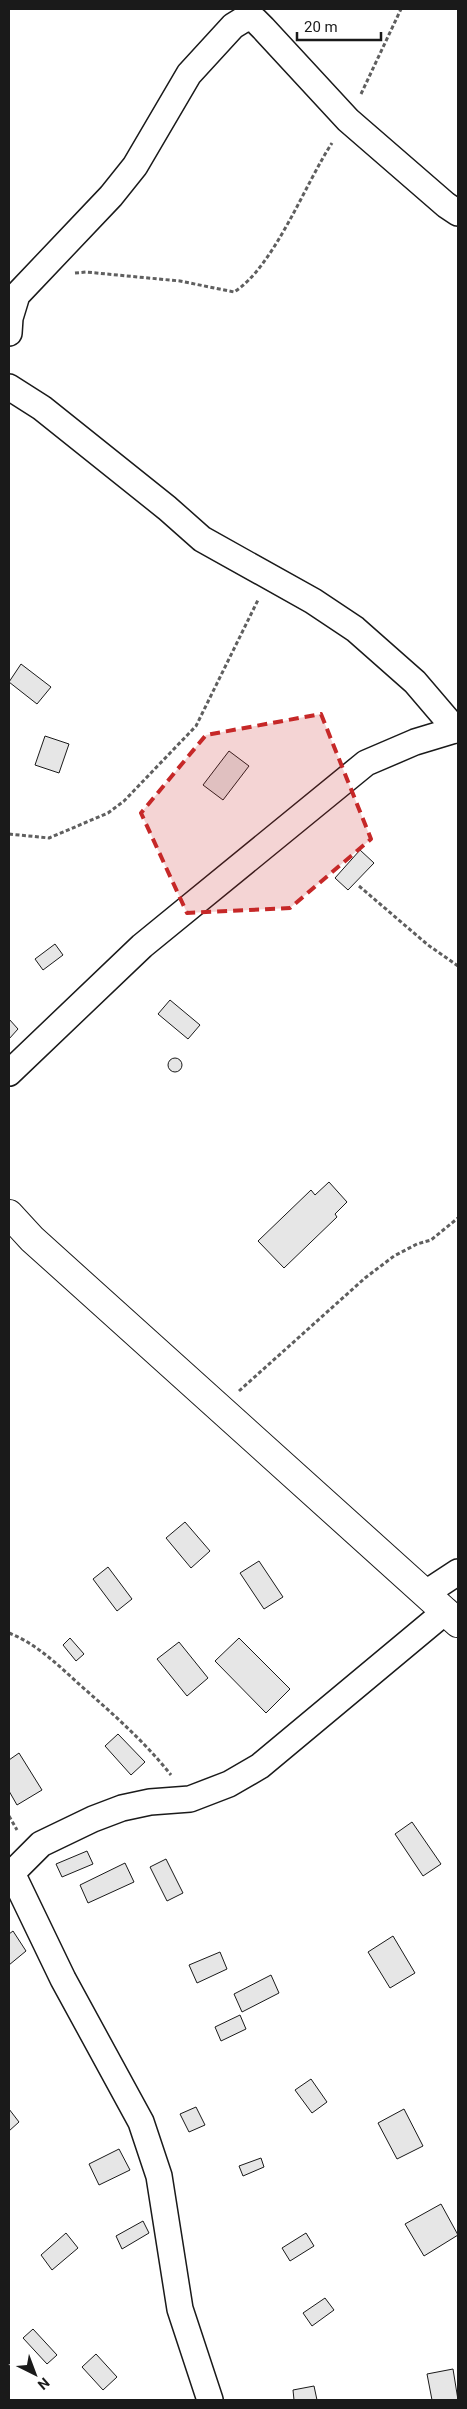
<svg xmlns="http://www.w3.org/2000/svg" width="467" height="2409" font-family="Roboto,sans-serif">
	<style>
		.building { fill: #e6e6e6; stroke: #1a1a1a }
		.lines { fill: none; stroke-linecap: round; stroke-linejoin: round }
		.minor-casing { stroke: #1a1a1a; stroke-width: 28 }
		.secondary-casing { stroke: #1a1a1a; stroke-width: 30 }
		.path { stroke: #5f5f5f; stroke-width: 3; stroke-dasharray: 4 2.5; stroke-linecap: butt }
		.minor { stroke: #fff; stroke-width: 25 }
		.secondary { stroke: #fff; stroke-width: 28 }
		.marked { fill: #c62828; fill-opacity: 0.2; stroke: #c62828; stroke-width: 4; stroke-dasharray: 10 6; stroke-linejoin: round }
	</style>
	<rect width="100%" height="100%" fill="#fff"/>
	<g class="building">
		<polygon points="21,664 51,687 37,704 9,682"/>
		<polygon points="45,736 69,744 59,773 35,765"/>
		<polygon points="229,751 249,766 223,800 203,785"/>
		<polygon points="360,850 374,863 348,890 335,878"/>
		<polygon points="55,944 63,955 43,970 35,959"/>
		<polygon points="170,1000 200,1025 188,1039 158,1014"/>
		<polygon points="9,1019 18,1029 9,1039"/>
		<circle cx="175" cy="1065" r="7"/>
		<polygon points="329,1182 347,1202 335,1214 337,1217 284,1268 258,1241 311,1190 315,1195"/>
		<polygon points="185,1522 210,1551 191,1568 166,1538"/>
		<polygon points="259,1561 283,1597 264,1609 240,1573"/>
		<polygon points="108,1567 132,1599 117,1611 93,1579"/>
		<polygon points="70,1638 84,1654 76,1661 63,1645"/>
		<polygon points="239,1638 290,1689 266,1713 215,1661"/>
		<polygon points="179,1642 208,1678 187,1696 157,1659"/>
		<polygon points="118,1734 145,1762 131,1775 105,1746"/>
		<polygon points="19,1753 42,1790 17,1805 9,1791 9,1760"/>
		<polygon points="412,1822 441,1864 423,1876 395,1834"/>
		<polygon points="87,1851 93,1864 62,1877 56,1864"/>
		<polygon points="166,1859 183,1893 167,1901 150,1867"/>
		<polygon points="125,1863 134,1882 88,1903 80,1885"/>
		<polygon points="13,1931 26,1951 9,1965 9,1934"/>
		<polygon points="393,1936 415,1973 390,1988 368,1952"/>
		<polygon points="220,1952 227,1969 197,1983 189,1965"/>
		<polygon points="271,1975 279,1993 242,2012 234,1994"/>
		<polygon points="240,2015 246,2029 221,2041 215,2027"/>
		<polygon points="311,2079 327,2102 312,2113 295,2090"/>
		<polygon points="196,2107 205,2125 189,2132 180,2114"/>
		<polygon points="9,2109 19,2122 9,2131"/>
		<polygon points="404,2109 423,2146 397,2159 378,2123"/>
		<polygon points="119,2149 130,2170 99,2185 89,2164"/>
		<polygon points="261,2158 264,2167 243,2176 239,2166"/>
		<polygon points="441,2204 458,2235 424,2256 405,2224"/>
		<polygon points="143,2221 149,2233 122,2249 116,2236"/>
		<polygon points="66,2233 78,2248 52,2270 41,2255"/>
		<polygon points="306,2233 314,2246 290,2261 282,2248"/>
		<polygon points="325,2298 334,2310 312,2326 303,2313"/>
		<polygon points="33,2329 57,2355 47,2364 23,2338"/>
		<polygon points="96,2354 117,2377 103,2390 82,2367"/>
		<polygon points="453,2369 458,2400 432,2400 427,2374"/>
		<polygon points="314,2386 317,2400 294,2400 293,2390"/>
	</g>
	<g class="lines">
		<defs>
			<g id="minor">
				<polyline points="9,333 10,318 17,295 111,196 135,166 189,74 233,26 246,18 255,20 263,28 348,120 446,205 458,213"/>
				<polyline points="9,387 42,408 167,508 202,539 313,601 355,629 415,682 456,730"/>
				<polyline points="9,1073 142,946 366,763 415,742 458,729"/>
				<polyline points="426,1593 458,1572"/>
				<polyline points="12,1873 63,1979 141,2122 159,2176 180,2309 210,2400"/>
				<polyline points="9,1876 41,1844 93,1819 122,1808 150,1802 190,1799 229,1784 260,1766 446,1611"/>
			</g>
			<polyline id="secondary" points="9,1214 32,1239 458,1623"/>
		</defs>
		<use href="#minor" class="minor-casing"/>
		<use href="#secondary" class="secondary-casing"/>
		<g class="path">
			<polyline points="361,94 401,9"/>
			<path d="M75,273L86,272L180,281L234,292C274,267 305,184 332,143"/>
			<polyline points="9,834 49,838 108,813 124,801 196,726 258,600"/>
			<polyline points="359,886 428,945 458,966"/>
			<polyline points="239,1391 365,1278 394,1256 417,1244 431,1240 458,1218"/>
			<path d="M9,1633C37,1644 58,1665 80,1685C113,1714 144,1741 171,1775"/>
			<polyline points="9,1816 17,1830"/>
		</g>
		<use href="#minor" class="minor"/>
		<use href="#secondary" class="secondary"/>
	</g>
	<path class="marked" d="M321,714L371,839L290,908L187,913L141,813L206,735Z"/>
	<rect width="467" height="2409" fill="none" stroke="#1a1a1a" stroke-width="20"/>
	<g transform="translate(35 2374) rotate(138)" stroke="#ffffff" stroke-width="4" paint-order="stroke">
	<path d="M0-4L9 19L0 12L-9 19Z" fill="#1a1a1a"/>
	<text y="-8" font-size="14" font-weight="bold" text-anchor="middle" fill="#1a1a1a">N</text>
	</g>
	<path d="M297 32v8h84v-8" fill="none" stroke="#1a1a1a" stroke-width="2.5"/>
	<text x="304" y="32" font-size="15" fill="#1a1a1a" stroke="#ffffff" stroke-width="4" paint-order="stroke">20 m</text>
</svg>
